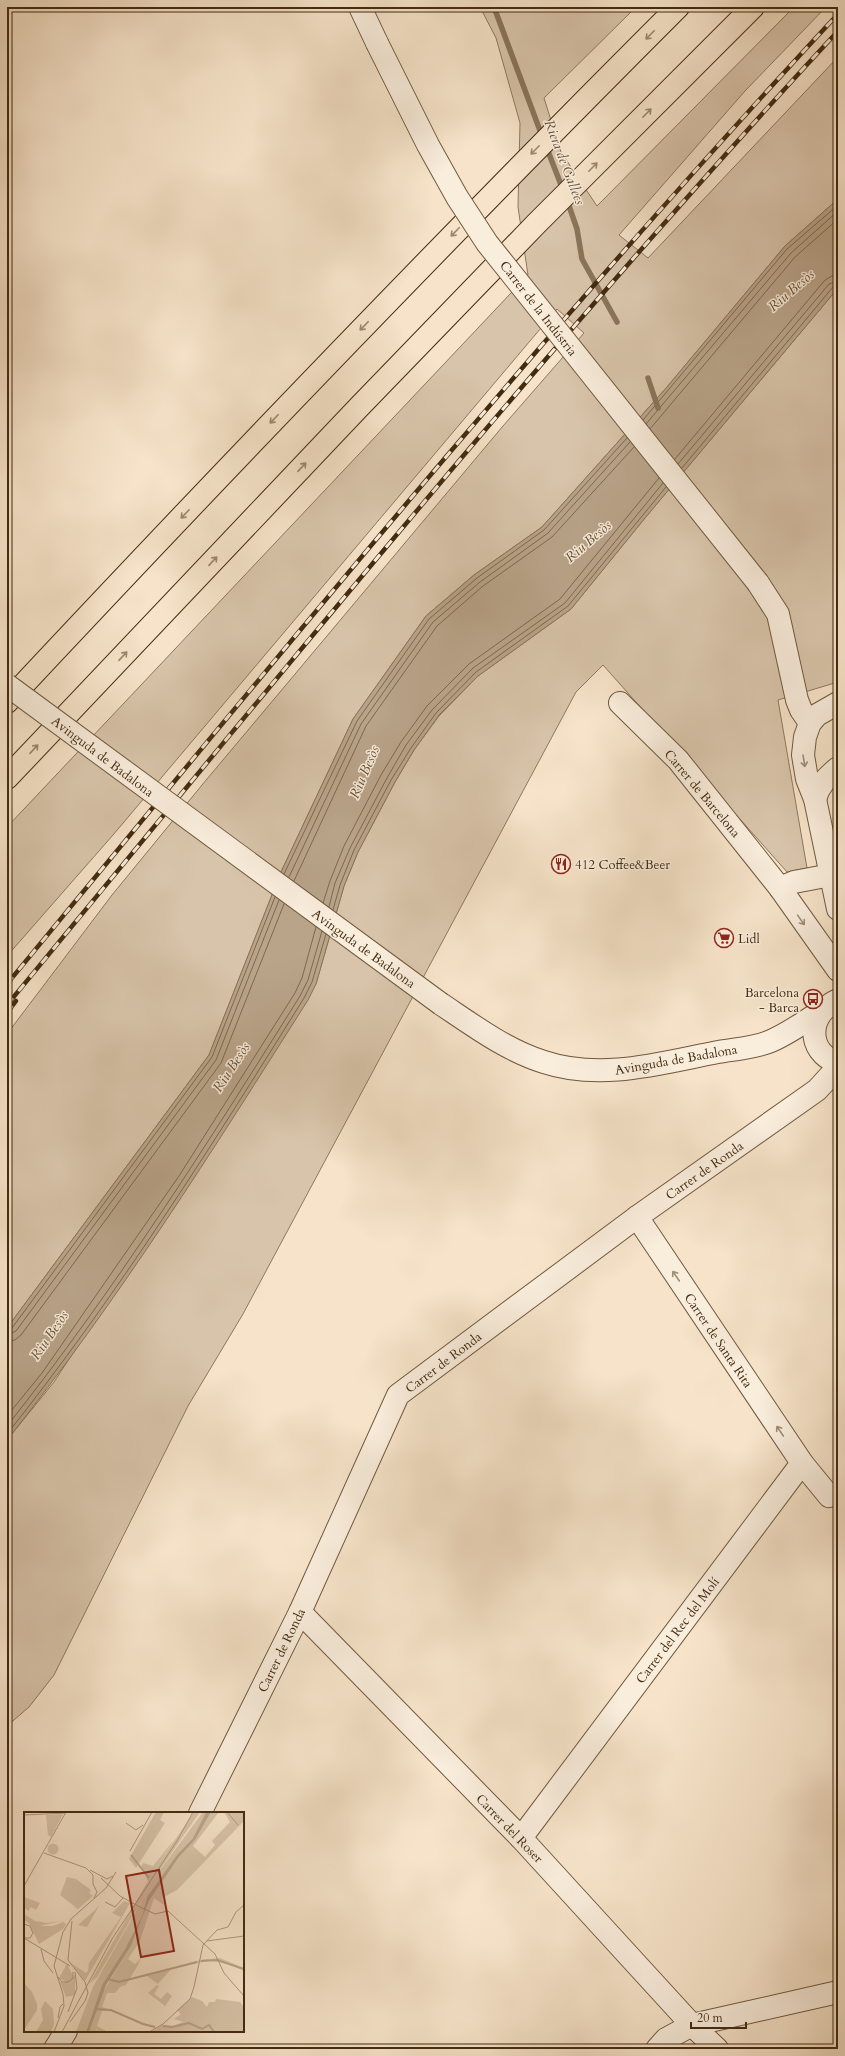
<svg xmlns="http://www.w3.org/2000/svg" width="845" height="2056" font-family="Cardo,serif">
	<style>
		.green { fill: #d8c4aa; stroke: #8e785d }
		.water { fill: #b9a48a; stroke: #8a7459 }
		.lines { fill: none; stroke-linecap: round; stroke-linejoin: round }
		.shore { stroke: #7e684d; stroke-width: 1 }
		.stream { stroke: #8a7459; stroke-width: 5.5 }
		.minor-casing { stroke: #70593e; stroke-width: 24 }
		.highway-casing { stroke: #432b10; stroke-width: 24 }
		.minor { stroke: #f9eddc; stroke-width: 22 }
		.highway { stroke: #f6e3c9; stroke-width: 22 }
		.rail-casing { stroke: #432b10; stroke-width: 4.5 }
		.rail { stroke: #f9eddc; stroke-width: 3; stroke-dasharray: 9; stroke-linecap: butt }
		.minor-bridge-casing { stroke: #70593e; stroke-width: 24; stroke-linecap: butt }
		.minor-bridge { stroke: #f9eddc; stroke-width: 22 }
		.oneway { stroke: #9c876c }
		.oneway2 { stroke: #9e8c76 }
		.labels { text-anchor: middle; stroke-width: 3; stroke-linejoin: round; paint-order: stroke }
		.street-label { font-size: 13px; fill: #432b10; stroke: #f9eddc }
		.poi-label { font-size: 13px; fill: #432b10; stroke: #f9eddc; text-anchor: start }
		.water-label { font-size: 14px; font-style: italic; fill: #664f35; stroke: #f9eddc }
		.inset-river { fill: none; stroke: #b9a48a; stroke-width: 2 }
		.inset-road { fill: none; stroke: #ae997f; stroke-width: 1 }
		.view { fill: #8f2418; fill-opacity: 0.15; stroke: #8f2418; stroke-width: 2 }
		.inset-edge { fill: none; stroke: #432b10; stroke-width: 2 }
	</style>
	<rect width="100%" height="100%" fill="#f6e3c9"/>
	<filter id="stains"><feTurbulence type="fractalNoise" baseFrequency=".005" numOctaves="4"/><feColorMatrix values="0 0 0 0 .2 0 0 0 0 .09 0 0 0 0 .02 0 0 0 .5 -.17"/></filter>
	<radialGradient id="worn" r=".72"><stop offset=".6" stop-color="#630" stop-opacity="0"/><stop offset="1" stop-color="#630" stop-opacity=".3"/></radialGradient>
	<g class="green">
		<polygon points="480,7 636,7 544,98 561,152 597,206 794,7 826,7 745,91 619,235 648,258 838,57 838,199 785,246 667,387 542,527 474,575 426,616 353,719 281,872 209,1055 7,1328 7,1034 112,895 202,785 503,426 584,333 557,309 113,835 7,956 7,827 528,275 518,207 520,123 496,38"/>
		<polygon points="838,288 838,682 778,700 807,868 787,872 603,665 576,692 243,1314 188,1406 54,1675 29,1707 7,1726 7,1440 54,1382 316,984 344,886 358,852 395,782 414,750 439,716 478,676 571,609 645,518"/>
	</g>
	<path class="water" d="M838,199V288L645,518L571,609L478,676L439,715L414,750L395,782L358,852L344,886L316,984L308,1000C213,1150 118,1301 7,1440V1328L209,1055L281,872L353,719L426,616L474,575L542,527L667,387L785,246Z"/>
	<g class="lines">
		<g class="shore">
			<polyline points="643,420 787,249 838,205"/>
			<polyline points="646,424 791,253 838,211"/>
			<polyline points="650,429 795,257 838,219"/>
			<polyline points="675,459 825,280 832,276 838,275"/>
			<polyline points="678,464 829,284 838,281"/>
			<polyline points="682,468 833,287 838,286"/>
			<polyline points="284,874 357,721 429,619 477,578 544,530 627,438"/>
			<polyline points="289,877 361,724 433,622 480,582 548,533 630,442"/>
			<polyline points="294,881 366,726 437,626 483,586 552,537 634,447"/>
			<polyline points="323,903 330,881 344,846 381,775 401,742 427,706 469,664 560,599 659,478"/>
			<polyline points="329,907 335,883 350,848 387,778 406,745 432,710 473,668 565,603 663,483"/>
			<polyline points="333,910 340,885 354,850 391,780 411,748 436,713 476,672 568,606 666,487"/>
			<polyline points="7,1330 12,1328 212,1057 275,897"/>
			<polyline points="7,1335 16,1331 216,1060 279,900"/>
			<polyline points="7,1341 15,1340 21,1335 221,1063 284,904"/>
			<polyline points="7,1416 42,1373 179,1176 295,993 302,978 316,927"/>
			<path d="M7,1426C115,1290 208,1143 300,996L308,980L322,931"/>
			<path d="M7,1434C117,1296 211,1147 304,998L312,982L326,934"/>
		</g>
		<g class="stream">
			<polyline points="494,7 542,136"/>
			<polyline points="546,146 563,190"/>
			<polyline points="567,200 577,229 582,259 617,322"/>
			<polyline points="648,378 658,408"/>
		</g>
		<defs>
			<g id="minor">
				<polyline points="360,7 377,43"/>
				<polyline points="758,583 778,614 797,700 801,710 810,723"/>
				<polyline points="620,703 678,760 780,888 838,970"/>
				<polyline points="838,703 817,715 810,723 805,737 803,755 807,779 815,799 838,909"/>
				<path d="M815,799C819,785 827,777 838,768"/>
				<polyline points="780,888 794,882 831,875"/>
				<path d="M838,1000C808,1013 805,1051 838,1063"/>
				<path d="M441,1004C474,1026 506,1050 544,1062C601,1081 661,1063 718,1052C735,1049 755,1048 771,1041C789,1033 805,1022 821,1011"/>
				<polyline points="637,1217 802,1463"/>
				<polyline points="300,1612 521,1838 692,2025 717,2049"/>
				<polyline points="200,1813 300,1612 398,1395 637,1217 817,1090 838,1067"/>
				<polyline points="521,1838 802,1463 829,1496 838,1493"/>
				<polyline points="55,2049 66,2031"/>
				<polyline points="657,2049 666,2039 692,2025 838,1992"/>
			</g>
			<g id="highway">
				<path d="M7,702C227,467 450,235 678,7"/>
				<polyline points="7,778 359,407 536,224 753,7"/>
			</g>
		</defs>
		<use href="#minor" class="minor-casing"/>
		<use href="#highway" class="highway-casing"/>
		<use href="#minor" class="minor"/>
		<use href="#highway" class="highway"/>
		<defs>
			<g id="rail">
				<path d="M7,984C278,656 548,326 838,14"/>
				<path d="M7,1005C279,676 548,344 838,31"/>
				<polyline points="7,1013 16,1001"/>
			</g>
		</defs>
		<use href="#rail" class="rail-casing"/>
		<use href="#rail" class="rail"/>
		<defs>
			<g id="minor-bridge">
				<polyline points="377,43 428,145 457,197 487,243 758,583"/>
				<polyline points="7,685 441,1004"/>
			</g>
		</defs>
		<use href="#minor-bridge" class="minor-bridge-casing"/>
		<use href="#minor-bridge" class="minor-bridge"/>
	</g>
	<defs><path id="oneway-shaft" d="M-6 0H5M1.5-3L5.5 0L1.5 3" fill="none" stroke-width="1.6" stroke-linecap="round" stroke-linejoin="round"/></defs>
	<g class="oneway">
		<use href="#oneway-shaft" transform="translate(650 35) rotate(135)"/>
		<use href="#oneway-shaft" transform="translate(647 113) rotate(-45)"/>
		<use href="#oneway-shaft" transform="translate(535 150) rotate(135)"/>
		<use href="#oneway-shaft" transform="translate(593 167) rotate(-45)"/>
		<use href="#oneway-shaft" transform="translate(455 232) rotate(134)"/>
		<use href="#oneway-shaft" transform="translate(364 326) rotate(134)"/>
		<use href="#oneway-shaft" transform="translate(274 419) rotate(134)"/>
		<use href="#oneway-shaft" transform="translate(302 467) rotate(-47)"/>
		<use href="#oneway-shaft" transform="translate(185 514) rotate(134)"/>
		<use href="#oneway-shaft" transform="translate(213 561) rotate(-47)"/>
		<use href="#oneway-shaft" transform="translate(123 656) rotate(-47)"/>
		<use href="#oneway-shaft" transform="translate(34 749) rotate(-47)"/>
	</g>
	<g class="oneway2">
		<use href="#oneway-shaft" transform="translate(804 761) rotate(81)"/>
		<use href="#oneway-shaft" transform="translate(801 920) rotate(55)"/>
		<use href="#oneway-shaft" transform="translate(676 1276) rotate(-124)"/>
		<use href="#oneway-shaft" transform="translate(780 1431) rotate(-124)"/>
	</g>
	<defs>
		<symbol id="restaurant-ring" viewBox="-11 -11 22 22"><circle r="9.5" fill="#f9eddc" stroke="#8f2418" stroke-width="1.5"/><path d="M-5-6h1v4h1v-4h1v4h1v-4h1v5L-1.5 .5V6h-2V.5L-5-1ZM5-6V6H3V1.5H1.5Q1.5-4 5-6Z" fill="#8f2418"/></symbol>
		<symbol id="supermarket-ring" viewBox="-11 -11 22 22"><circle r="9.5" fill="#f9eddc" stroke="#8f2418" stroke-width="1.5"/><path d="M-6-5.5h2.5l.6 2H6L4.5 2H-2.5L-4.4-4H-6ZM-1.5 3.2a1.3 1.3 0 1 0 .1 0ZM3 3.2a1.3 1.3 0 1 0 .1 0Z" fill="#8f2418"/></symbol>
		<symbol id="bus-ring" viewBox="-11 -11 22 22"><circle r="9.5" fill="#f9eddc" stroke="#8f2418" stroke-width="1.5"/><path d="M-5-6H5V4H4V6H2V4H-2V6H-4V4H-5ZM-3.5-4V0h7V-4ZM-3.5 1.2v1.5H-2V1.2ZM2 1.2v1.5H3.5V1.2Z" fill="#8f2418"/></symbol>
	</defs>
	<g fill-rule="evenodd">
		<use href="#restaurant-ring" x="550" y="853" width="22" height="22"/>
		<use href="#supermarket-ring" x="713" y="927" width="22" height="22"/>
		<use href="#bus-ring" x="802" y="988" width="22" height="22"/>
	</g>
	<g class="labels">
		<g class="street-label">
			<text transform="translate(539 308) rotate(52)" y="5">Carrer de la Indústria</text>
			<text transform="translate(103 756) rotate(37)" y="5">Avinguda de Badalona</text>
			<text transform="translate(703 793) rotate(50)" y="5">Carrer de Barcelona</text>
			<text transform="translate(364 948) rotate(36)" y="5">Avinguda de Badalona</text>
			<text transform="translate(676 1059) rotate(-10)" y="5">Avinguda de Badalona</text>
			<text transform="translate(704 1170) rotate(-35)" y="5">Carrer de Ronda</text>
			<text transform="translate(719 1340) rotate(56)" y="5">Carrer de Santa Rita</text>
			<text transform="translate(443 1362) rotate(-37)" y="5">Carrer de Ronda</text>
			<text transform="translate(677 1630) rotate(-53)" y="5">Carrer del Rec del Molí</text>
			<text transform="translate(281 1650) rotate(-64)" y="5">Carrer de Ronda</text>
			<text transform="translate(510 1828) rotate(46)" y="5">Carrer del Roser</text>
		</g>
		<g class="poi-label">
			<text x="575" y="869">412 Coffee&amp;Beer</text>
			<text x="738" y="943">Lidl</text>
			<text x="799" y="997" text-anchor="end">Barcelona<tspan x="799" dy="15">- Barca</tspan></text>
		</g>
		<g class="water-label">
			<text transform="translate(565 162) rotate(69)" y="5">Riera de Gallecs</text>
			<text transform="translate(791 290) rotate(-41)" y="5">Riu Besòs</text>
			<text transform="translate(588 541) rotate(-41)" y="5">Riu Besòs</text>
			<text transform="translate(364 772) rotate(-67)" y="5">Riu Besòs</text>
			<text transform="translate(231 1067) rotate(-57)" y="5">Riu Besòs</text>
			<text transform="translate(49 1335) rotate(-56)" y="5">Riu Besòs</text>
		</g>
	</g>
	<g transform="translate(24 1812)">
		<rect width="220" height="220" fill="#f6e3c9"/>
		<path d="M132,0H140L136,8L141,11L112,56L105,47ZM170,0H176L128,69L179,0H182L169,26L152,44L123,85L118,104L101,137L78,173L62,220H52L69,175L127,73L73,165L65,172L124,69L117,55L119,51L129,54L150,28L125,66ZM187,0H195L169,34L181,45L191,33L188,29L206,10L200,0H220V9L153,78L138,86L140,93L130,86L116,129L104,147L111,152L117,146L114,153L102,173L96,175L91,181H83L78,195L90,199H78L73,214L84,220H72L73,216L71,220H65L77,183L107,134L125,89L155,45L171,28ZM39,2L27,25L24,23L22,3ZM23.5 37a5.5 5.5 0 1 1 11 0a5.5 5.5 0 1 1-11 0ZM43,65L52,67L67,78L65,81L69,84L54,97L36,83ZM0,85L16,91L12,98L7,95L4,99L0,95ZM100,89L106,91L61,169L47,151L62,161L64,159L65,151L97,105L88,101ZM76,92L63,115L54,113L71,98ZM0,102L11,109L22,111L38,109L15,114H29L39,110L42,112L39,117L15,132L5,111L0,108ZM196,146L220,156V159L200,150L183,149L147,157L134,172L123,164L109,167L176,148ZM43,152L49,164L43,170L35,166ZM51,163V183L42,185L36,170L40,171ZM0,171L8,180L13,192V198L0,218ZM133,173L135,174L130,182L137,187L143,180L148,184L141,194L124,181ZM168,185L178,189L183,195L185,190H191L192,187L216,190L220,195V220H127L138,213L149,214L159,210L150,207L157,202L153,198ZM21,189L29,197L30,212L27,220H12L19,208L17,197Z" fill="#d8c4aa"/>
		<path d="M182,0H187L171,28L155,45L125,89L107,134L82,173L65,220H62L78,173L101,137L118,104L123,85L152,44L169,26Z" fill="#b9a48a"/>
		<path class="inset-river" d="M107,43L125,66M177,149L193,148L220,157M84,167L95,170L173,150M71,197L87,198L119,212L131,215M139,214L148,215L165,211L178,217L185,213L190,220"/>
		<path class="inset-road" d="M203,0L214,13M0,3L41,1M102,11L112,18L119,13M106,39L128,0M20,41L62,56M62,56L69,63V72L73,80L70,86M66,58L83,67L89,64M77,66L96,84L114,94L131,102L144,99M0,74L42,0M81,90L91,95L99,86M144,99L191,142L200,161L220,184M0,112L6,114L9,121L6,126H0M0,126L46,154M183,129L220,124M17,137L20,149L29,161M34,165L38,170H44L49,166V160M170,175L179,133L193,118L204,115L212,100L220,93M44,200L53,176L51,160M34,206L36,195L39,192M46,210L61,189L64,181L61,170L44,148L48,109M30,220L40,194L39,182L30,154L39,120L47,107L82,76L92,60M38,220L88,127L153,29L169,0M125,220L139,212L166,187L170,175"/>
		<path class="view" d="M135,58L150,139L117,145L102,64Z"/>
		<rect width="220" height="220" class="inset-edge"/>
	</g>
	<rect width="845" height="2056" fill="none" stroke="#f6e3c9" stroke-width="24"/>
	<rect x="8" y="8" width="829" height="2040" fill="none" stroke="#432b10" stroke-width="2"/>
	<rect x="12" y="12" width="821" height="2032" fill="none" stroke="#432b10"/>
	<path d="M691 2022v6h55v-6" fill="none" stroke="#432b10" stroke-width="2"/>
	<text x="697" y="2022" font-size="12" fill="#432b10" stroke="#f9eddc" stroke-width="3" paint-order="stroke">20 m</text>
	<rect width="100%" height="100%" filter="url(#stains)"/>
	<rect width="100%" height="100%" fill="url(#worn)"/>
</svg>
